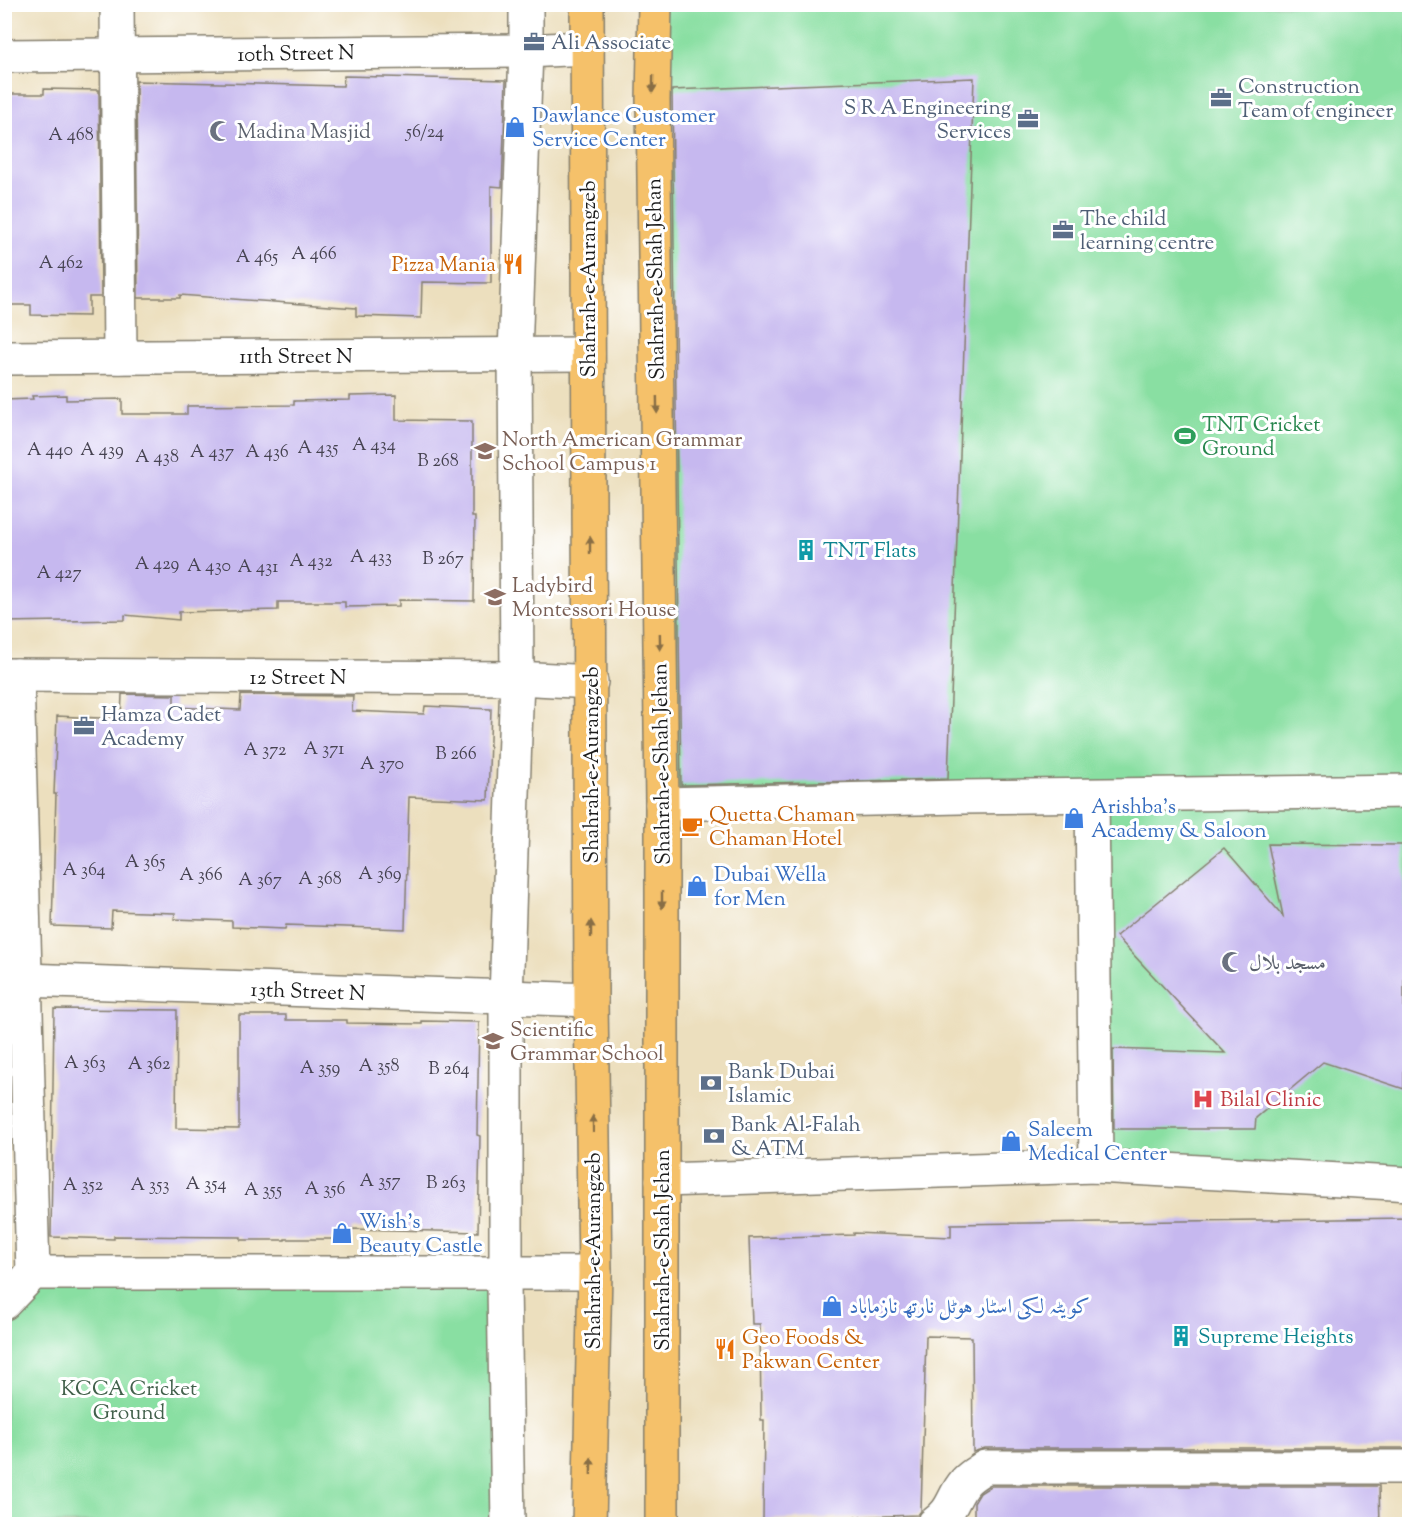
<svg xmlns="http://www.w3.org/2000/svg" width="1414" height="1529" font-family="'Sorts Mill Goudy',Amiri,serif">
	<style>
		.green { fill: #89dfa2; stroke: #527e5f; stroke-width: 1.5 }
		.building { fill: #c6b8ef }
		.lines { fill: none; stroke-linecap: round; stroke-linejoin: round }
		.minor-casing { stroke: #847e6d; stroke-width: 36 }
		.major-casing { stroke: #847e6d; stroke-width: 36 }
		.minor { stroke: #fff; stroke-width: 33 }
		.major { stroke: #f5c16b; stroke-width: 33 }
		.oneway { fill: #886e44 }
		.labels { text-anchor: middle; stroke-width: 6; stroke-linejoin: round; paint-order: stroke }
		.number-label { font-size: 18px; fill: #464351 }
		.service-label { font-size: 21px; fill: #4e5e75; stroke: #fff; text-anchor: start }
		.street-label { font-size: 21px; fill: #1c1c1c; stroke: #fff }
		.shop-label { font-size: 21px; fill: #366cbe; stroke: #fff; text-anchor: start }
		.worship-label { font-size: 21px; fill: #5b616d; stroke: #fff; text-anchor: start }
		.food-label { font-size: 21px; fill: #c56008; stroke: #fff; text-anchor: start }
		.leisure-label { font-size: 21px; fill: #27864d; stroke: #fff; text-anchor: start }
		.education-label { font-size: 21px; fill: #785e54; stroke: #fff; text-anchor: start }
		.culture-label { font-size: 21px; fill: #0d838f; stroke: #fff; text-anchor: start }
		.health-label { font-size: 21px; fill: #be3a42; stroke: #fff; text-anchor: start }
		.park-label { font-size: 21px; fill: #42604b; stroke: #fff }
	</style>
	<rect width="100%" height="100%" fill="#fff"/>
	<filter id="ink" filterUnits="userSpaceOnUse"><feTurbulence type="fractalNoise" baseFrequency=".0167" numOctaves="2"/><feDisplacementMap in="SourceGraphic" scale="12" xChannelSelector="R" yChannelSelector="G"/><feConvolveMatrix kernelMatrix="1 2 1 2 8 2 1 2 1" color-interpolation-filters="sRGB"/></filter>
	<filter id="wash" filterUnits="userSpaceOnUse"><feTurbulence type="fractalNoise" baseFrequency=".008" numOctaves="4" result="noise"/><feDisplacementMap in="SourceGraphic" scale="24" xChannelSelector="R" yChannelSelector="G"/><feGaussianBlur stdDeviation="1.35" result="paint"/><feColorMatrix in="noise" values="0 0 0 0 0 0 0 0 0 0 0 0 0 0 0 0 0 1.4 0 .05"/><feComposite in="paint" operator="in"/></filter>
	<g filter="url(#wash)">
		<rect width="100%" height="100%" fill="#ecdfbe"/>
		<g class="green">
			<polygon points="658,5 1409,5 1409,1185 1096,1166 1091,793 653,798"/>
			<polygon points="33,1273 504,1285 508,1524 5,1524 4,1303"/>
		</g>
		<g id="blocks">
			<g class="building">
				<polygon points="344,76 506,80 502,187 491,186 491,283 422,282 421,318 356,316 356,308 180,295 180,298 138,298 136,81 343,86"/>
				<polygon points="974,78 948,779 681,785 672,90"/>
				<polygon points="44,89 99,90 101,297 89,297 89,316 31,315 31,305 4,305 4,94 44,94"/>
				<polygon points="66,395 66,400 122,399 122,414 187,414 187,406 294,405 294,401 350,400 350,396 396,395 396,420 472,421 472,517 475,517 474,601 399,600 399,606 345,607 345,602 278,602 278,610 179,612 179,620 125,615 125,620 4,622 4,400 33,399 32,396"/>
				<polygon points="122,694 174,695 174,707 240,710 241,695 353,696 352,711 424,714 425,706 491,709 488,800 409,797 405,929 286,925 285,929 232,927 232,921 174,919 175,913 112,911 111,928 52,926 56,794 54,794 57,716 121,719"/>
				<polygon points="1268,844 1404,845 1404,1089 1323,1062 1256,1118 1255,1129 1114,1129 1113,1049 1225,1053 1116,936 1224,848 1283,916"/>
				<polygon points="54,1009 177,1010 176,1128 239,1129 239,1015 286,1015 286,1020 347,1020 347,1023 422,1024 422,1021 479,1022 477,1135 480,1136 478,1232 351,1229 351,1239 285,1239 285,1240 241,1240 241,1237 114,1236 114,1239 51,1237"/>
				<polygon points="1410,1218 1410,1448 985,1448 973,1452 972,1337 926,1336 921,1511 918,1515 763,1520 764,1420 761,1420 760,1324 752,1324 749,1238 854,1235 854,1233 951,1237 951,1224"/>
				<polygon points="991,1486 1379,1486 1380,1524 974,1524 974,1503 980,1493"/>
			</g>
		</g>
	</g>
	<g filter="url(#ink)">
		<use href="#blocks" fill-opacity="0" stroke="#847e6d" stroke-width="1.5"/>
		<g class="lines">
			<defs>
				<g id="minor">
					<polyline points="117,4 120,357"/>
					<polyline points="4,56 526,51 587,48"/>
					<polyline points="4,358 588,354"/>
					<polyline points="4,675 517,678 591,682"/>
					<polyline points="17,675 33,1273"/>
					<polyline points="1092,796 1096,1166"/>
					<polyline points="662,804 960,797 1410,791"/>
					<polyline points="25,980 591,1000"/>
					<polyline points="662,1180 1096,1166 1410,1184"/>
					<polyline points="4,1303 33,1273 595,1273"/>
					<polyline points="508,1524 504,1285 506,1274 506,998 517,678 515,354 526,51 526,4"/>
					<path d="M934,1524C954,1510 952,1497 965,1482C971,1475 978,1472 985,1467H1410"/>
				</g>
				<g id="major">
					<polyline points="587,4 591,1000 595,1273 589,1524"/>
					<polyline points="655,4 653,100 662,804 662,1524"/>
				</g>
			</defs>
			<use href="#minor" class="minor-casing"/>
			<use href="#major" class="major-casing"/>
			<use href="#minor" class="minor"/>
			<use href="#major" class="major"/>
		</g>
		<defs><path id="oneway-solid" d="M-6-.8H1V-3.2L6.5 0L1 3.2V.8H-6Z" transform="scale(1.5)"/></defs>
		<g class="oneway">
			<use href="#oneway-solid" transform="translate(653 84) rotate(91)"/>
			<use href="#oneway-solid" transform="translate(657 405) rotate(89)"/>
			<use href="#oneway-solid" transform="translate(590 545) rotate(-90)"/>
			<use href="#oneway-solid" transform="translate(660 642) rotate(89)"/>
			<use href="#oneway-solid" transform="translate(662 900) rotate(90)"/>
			<use href="#oneway-solid" transform="translate(591 929) rotate(-90)"/>
			<use href="#oneway-solid" transform="translate(593 1124) rotate(-91)"/>
			<use href="#oneway-solid" transform="translate(591 1466) rotate(-89)"/>
		</g>
	</g>
	<defs>
		<symbol id="office-bare" viewBox="-9 -9 18 18"><path d="M-6-3h4V-5.5h4V-3h4V5H-6ZM-1-4.5V-3h2v-1.5ZM-6 0V1H6V0Z" fill="#5c6f8a" stroke="#fff" stroke-width="2.5" paint-order="stroke"/></symbol>
		<symbol id="shop-bare" viewBox="-9 -9 18 18"><path d="M-5-2.5h2.3a2.7 3.5 0 0 1 5.4 0H5L5.5 6h-11ZM-1.5-2.5h3a1.5 2.3 0 0 0-3 0Z" fill="#3f7fe0" stroke="#fff" stroke-width="2.5" paint-order="stroke"/></symbol>
		<symbol id="mosque-bare" viewBox="-9 -9 18 18"><path d="M3.5-4.9A6 6 0 1 0 3.5 4.9A5 5 0 1 1 3.5-4.9Z" fill="#6b7280" stroke="#fff" stroke-width="2.5" paint-order="stroke"/></symbol>
		<symbol id="restaurant-bare" viewBox="-9 -9 18 18"><path d="M-5-6h1v4h1v-4h1v4h1v-4h1v5L-1.5 .5V6h-2V.5L-5-1ZM5-6V6H3V1.5H1.5Q1.5-4 5-6Z" fill="#e8710a" stroke="#fff" stroke-width="2.5" paint-order="stroke"/></symbol>
		<symbol id="stadium-bare" viewBox="-9 -9 18 18"><path d="M0-5a6.5 5 0 1 0 0 10a6.5 5 0 1 0 0-10ZM-3.5-1.8h7v3.6h-7Z" fill="#2e9e5b" stroke="#fff" stroke-width="2.5" paint-order="stroke"/></symbol>
		<symbol id="school-bare" viewBox="-9 -9 18 18"><path d="M0-5L7-2L0 1L-7-2ZM-4 1L0 2.5L4 1V4Q0 6-4 4Z" fill="#8d6e63" stroke="#fff" stroke-width="2.5" paint-order="stroke"/></symbol>
		<symbol id="building-bare" viewBox="-9 -9 18 18"><path d="M-4-6H4V6H1V3H-1V6H-4ZM-2.5-4.3h1.7v1.8h-1.7ZM.8-4.3h1.7v1.8H.8ZM-2.5-1h1.7V.8h-1.7ZM.8-1h1.7V.8H.8Z" fill="#0f9aa8" stroke="#fff" stroke-width="2.5" paint-order="stroke"/></symbol>
		<symbol id="cafe-bare" viewBox="-9 -9 18 18"><path d="M-5.5-4.5H6V0H3Q3 3.5 0 3.5H-2.5Q-5.5 3.5-5.5 0ZM3-3.2v2h1.7v-2ZM-6 4.5H4V6H-6Z" fill="#e8710a" stroke="#fff" stroke-width="2.5" paint-order="stroke"/></symbol>
		<symbol id="bank-bare" viewBox="-9 -9 18 18"><path d="M-6-4H6V4H-6ZM0-2.3a2.3 2.3 0 1 0 0 4.6a2.3 2.3 0 1 0 0-4.6Z" fill="#5c6f8a" stroke="#fff" stroke-width="2.5" paint-order="stroke"/></symbol>
		<symbol id="hospital-bare" viewBox="-9 -9 18 18"><path d="M-5-5h3v3.5h4V-5h3V5h-3V1.5h-4V5h-3Z" fill="#e0444e" stroke="#fff" stroke-width="2.5" paint-order="stroke"/></symbol>
	</defs>
	<g fill-rule="evenodd">
		<use href="#office-bare" x="519" y="27" width="30" height="30"/>
		<use href="#office-bare" x="1206" y="83" width="30" height="30"/>
		<use href="#office-bare" x="1013" y="104" width="30" height="30"/>
		<use href="#shop-bare" x="500" y="112" width="30" height="30"/>
		<use href="#mosque-bare" x="205" y="116" width="30" height="30"/>
		<use href="#office-bare" x="1048" y="215" width="30" height="30"/>
		<use href="#restaurant-bare" x="498" y="249" width="30" height="30"/>
		<use href="#stadium-bare" x="1170" y="421" width="30" height="30"/>
		<use href="#school-bare" x="470" y="436" width="30" height="30"/>
		<use href="#building-bare" x="791" y="535" width="30" height="30"/>
		<use href="#school-bare" x="480" y="582" width="30" height="30"/>
		<use href="#office-bare" x="69" y="711" width="30" height="30"/>
		<use href="#shop-bare" x="1059" y="803" width="30" height="30"/>
		<use href="#cafe-bare" x="677" y="811" width="30" height="30"/>
		<use href="#shop-bare" x="682" y="871" width="30" height="30"/>
		<use href="#mosque-bare" x="1217" y="947" width="30" height="30"/>
		<use href="#school-bare" x="478" y="1026" width="30" height="30"/>
		<use href="#bank-bare" x="696" y="1068" width="30" height="30"/>
		<use href="#hospital-bare" x="1188" y="1084" width="30" height="30"/>
		<use href="#bank-bare" x="699" y="1121" width="30" height="30"/>
		<use href="#shop-bare" x="996" y="1126" width="30" height="30"/>
		<use href="#shop-bare" x="327" y="1218" width="30" height="30"/>
		<use href="#shop-bare" x="817" y="1291" width="30" height="30"/>
		<use href="#building-bare" x="1166" y="1321" width="30" height="30"/>
		<use href="#restaurant-bare" x="710" y="1334" width="30" height="30"/>
	</g>
	<g class="labels">
		<g class="number-label">
			<text x="425" y="137">56/24</text>
			<text x="71" y="140">A 468</text>
			<text x="314" y="259">A 466</text>
			<text x="257" y="262">A 465</text>
			<text x="61" y="268">A 462</text>
			<text x="374" y="450">A 434</text>
			<text x="318" y="453">A 435</text>
			<text x="50" y="455">A 440</text>
			<text x="102" y="455">A 439</text>
			<text x="212" y="457">A 437</text>
			<text x="267" y="457">A 436</text>
			<text x="157" y="462">A 438</text>
			<text x="438" y="466">B 268</text>
			<text x="371" y="562">A 433</text>
			<text x="443" y="564">B 267</text>
			<text x="311" y="566">A 432</text>
			<text x="157" y="569">A 429</text>
			<text x="209" y="571">A 430</text>
			<text x="258" y="572">A 431</text>
			<text x="59" y="578">A 427</text>
			<text x="324" y="754">A 371</text>
			<text x="265" y="755">A 372</text>
			<text x="456" y="759">B 266</text>
			<text x="382" y="769">A 370</text>
			<text x="145" y="867">A 365</text>
			<text x="84" y="875">A 364</text>
			<text x="380" y="879">A 369</text>
			<text x="201" y="880">A 366</text>
			<text x="320" y="884">A 368</text>
			<text x="260" y="885">A 367</text>
			<text x="85" y="1068">A 363</text>
			<text x="149" y="1069">A 362</text>
			<text x="379" y="1071">A 358</text>
			<text x="320" y="1073">A 359</text>
			<text x="449" y="1074">B 264</text>
			<text x="380" y="1186">A 357</text>
			<text x="446" y="1188">B 263</text>
			<text x="206" y="1189">A 354</text>
			<text x="83" y="1190">A 352</text>
			<text x="150" y="1190">A 353</text>
			<text x="325" y="1194">A 356</text>
			<text x="263" y="1195">A 355</text>
		</g>
		<g class="service-label">
			<text x="551" y="49">Ali Associate</text>
			<text x="1238" y="93">Construction<tspan x="1238" dy="24">Team of engineer</tspan></text>
			<text x="1011" y="114" text-anchor="end">S R A Engineering<tspan x="1011" dy="24">Services</tspan></text>
			<text x="1080" y="225">The child<tspan x="1080" dy="24">learning centre</tspan></text>
			<text x="101" y="721">Hamza Cadet<tspan x="101" dy="24">Academy</tspan></text>
			<text x="728" y="1078">Bank Dubai<tspan x="728" dy="24">Islamic</tspan></text>
			<text x="731" y="1131">Bank Al-Falah<tspan x="731" dy="24">&amp; ATM</tspan></text>
		</g>
		<g class="street-label">
			<text transform="translate(296 53) rotate(-1)" y="7">10th Street N</text>
			<text transform="translate(588 279) rotate(-90)" y="7">Shahrah-e-Aurangzeb</text>
			<text transform="translate(655 279) rotate(-91)" y="7">Shahrah-e-Shah Jehan</text>
			<text x="296" y="363">11th Street N</text>
			<text x="298" y="684">12 Street N</text>
			<text transform="translate(661 764) rotate(-91)" y="7">Shahrah-e-Shah Jehan</text>
			<text transform="translate(591 765) rotate(-90)" y="7">Shahrah-e-Aurangzeb</text>
			<text transform="translate(308 991) rotate(2)" y="7">13th Street N</text>
			<text transform="translate(662 1250) rotate(-90)" y="7">Shahrah-e-Shah Jehan</text>
			<text transform="translate(593 1251) rotate(-90)" y="7">Shahrah-e-Aurangzeb</text>
		</g>
		<g class="shop-label">
			<text x="532" y="122">Dawlance Customer<tspan x="532" dy="24">Service Center</tspan></text>
			<text x="1091" y="813">Arishba's<tspan x="1091" dy="24">Academy &amp; Saloon</tspan></text>
			<text x="714" y="881">Dubai Wella<tspan x="714" dy="24">for Men</tspan></text>
			<text x="1028" y="1136">Saleem<tspan x="1028" dy="24">Medical Center</tspan></text>
			<text x="359" y="1228">Wish's<tspan x="359" dy="24">Beauty Castle</tspan></text>
			<text x="849" y="1313">کویٹہ لکی اسٹار ہوٹل نارتھ نازماباد</text>
		</g>
		<g class="worship-label">
			<text x="237" y="138">Madina Masjid</text>
			<text x="1249" y="969">مسجد بلال</text>
		</g>
		<g class="food-label">
			<text x="496" y="271" text-anchor="end">Pizza Mania</text>
			<text x="709" y="821">Quetta Chaman<tspan x="709" dy="24">Chaman Hotel</tspan></text>
			<text x="742" y="1344">Geo Foods &amp;<tspan x="742" dy="24">Pakwan Center</tspan></text>
		</g>
		<g class="leisure-label">
			<text x="1202" y="431">TNT Cricket<tspan x="1202" dy="24">Ground</tspan></text>
		</g>
		<g class="education-label">
			<text x="502" y="446">North American Grammar<tspan x="502" dy="24">School Campus 1</tspan></text>
			<text x="512" y="592">Ladybird<tspan x="512" dy="24">Montessori House</tspan></text>
			<text x="510" y="1036">Scientific<tspan x="510" dy="24">Grammar School</tspan></text>
		</g>
		<g class="culture-label">
			<text x="823" y="557">TNT Flats</text>
			<text x="1198" y="1343">Supreme Heights</text>
		</g>
		<g class="health-label">
			<text x="1220" y="1106">Bilal Clinic</text>
		</g>
		<g class="park-label">
			<text x="129" y="1395">KCCA Cricket<tspan x="129" dy="24">Ground</tspan></text>
		</g>
	</g>
	<rect width="1414" height="1529" fill="none" stroke="#fff" stroke-width="24"/>
</svg>
